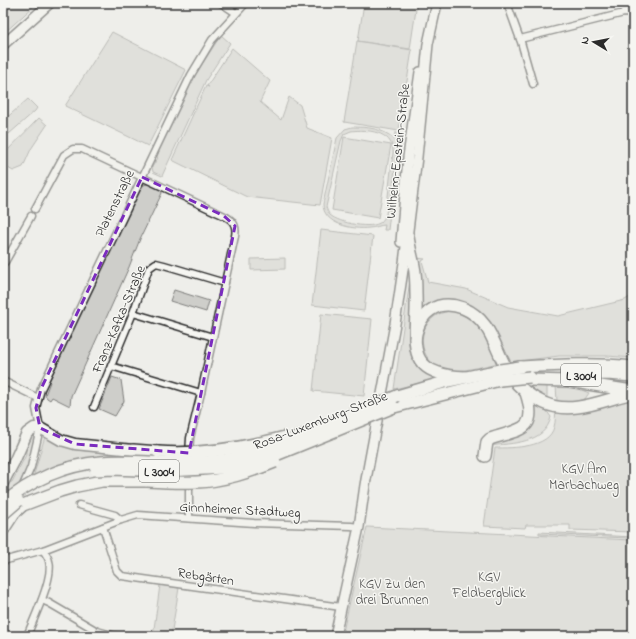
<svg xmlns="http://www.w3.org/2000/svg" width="636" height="639" font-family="'Indie Flower',sans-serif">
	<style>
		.green { fill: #cececa; stroke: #7c7c7a; fill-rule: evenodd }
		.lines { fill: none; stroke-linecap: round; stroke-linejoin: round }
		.street-casing { stroke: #2b2b2b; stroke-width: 9 }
		.secondary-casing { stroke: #2b2b2b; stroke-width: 12 }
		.primary-casing { stroke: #2b2b2b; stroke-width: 13 }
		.highway-casing { stroke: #2b2b2b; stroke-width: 14 }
		.street { stroke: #f6f6f2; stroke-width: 6 }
		.secondary { stroke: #f6f6f2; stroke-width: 9 }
		.primary { stroke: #f6f6f2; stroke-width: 10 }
		.highway { stroke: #f6f6f2; stroke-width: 11 }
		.highway-bridge-casing { stroke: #2b2b2b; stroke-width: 14; stroke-linecap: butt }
		.highway-bridge { stroke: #f6f6f2; stroke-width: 11 }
		.marked { fill: none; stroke: #7b2cbf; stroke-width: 3; stroke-dasharray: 8 5; stroke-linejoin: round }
		.labels { text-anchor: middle; stroke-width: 3; stroke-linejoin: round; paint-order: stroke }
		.shield { fill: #f6f6f2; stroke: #686867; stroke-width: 1 }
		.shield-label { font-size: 13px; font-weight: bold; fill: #2b2b2b }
		.street-label { font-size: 14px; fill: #2b2b2b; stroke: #f6f6f2 }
		.park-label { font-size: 14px; fill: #545453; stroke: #f6f6f2 }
	</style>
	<rect width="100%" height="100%" fill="#eeeeea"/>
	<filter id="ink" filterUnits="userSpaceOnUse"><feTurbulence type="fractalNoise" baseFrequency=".025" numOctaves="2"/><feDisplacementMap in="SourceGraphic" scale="8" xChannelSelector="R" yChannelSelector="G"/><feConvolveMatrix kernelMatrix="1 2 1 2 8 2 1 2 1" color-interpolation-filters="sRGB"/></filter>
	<g filter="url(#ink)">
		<g class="green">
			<polygon points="3,3 32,3 34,6 3,34"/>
			<polygon points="364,3 417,3 410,49 358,41"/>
			<polygon points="112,32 186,70 148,146 65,106"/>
			<polygon points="221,35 230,43 206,80 162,176 153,172 152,167 158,158 157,157 160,148 195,75"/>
			<polygon points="357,41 412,50 399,131 344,122"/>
			<polygon points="232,48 270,81 260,102 281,120 289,97 300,105 307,128 332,138 320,205 247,197 172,160 206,86 209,87 207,86"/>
			<polygon points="28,99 37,108 35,111 9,134 3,126 3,121"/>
			<polygon points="39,118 47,125 31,149 23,167 13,171 3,165 3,155"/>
			<path d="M352,127C366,127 383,128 394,139L395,133H399L388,230H384L385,225C380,225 375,228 369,228C352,230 323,224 323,204L337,138L345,129ZM351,131C366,129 393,131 393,152L386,214C385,217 383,220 381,222C372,230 339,223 330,215C328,213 327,210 326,207L341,141L344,134Z"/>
			<polygon points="344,137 391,145 378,218 332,210"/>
			<polygon points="147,184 161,189 162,193 140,239 129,267 71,396 70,406 52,397 50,400 47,398 45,395 50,382 49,381 139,189 141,186"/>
			<polygon points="321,230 373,236 364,311 312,305"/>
			<polygon points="285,258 285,269 251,270 251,259"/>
			<polygon points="417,258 425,259 422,261 428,282 466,289 508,307 558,316 625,300 633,295 633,358 607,356 559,356 511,362 492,324 484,315 475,308 467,305 421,316"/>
			<path d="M411,273C411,287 412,301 410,314C408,342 404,370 437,379L394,389Z"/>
			<polygon points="174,290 209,301 206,312 170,301"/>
			<path d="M451,311C483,320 485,336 498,363C485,366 459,373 446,370C421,365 414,332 434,317C439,313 445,312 451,311Z"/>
			<polygon points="321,314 372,319 364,396 313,391"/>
			<polygon points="112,377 121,380 124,401 115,416 99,409"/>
			<polygon points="547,385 547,401 523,386"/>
			<polygon points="556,386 577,388 589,393 585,399 568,403 557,401"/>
			<path d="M530,398L541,403L551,417C545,444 512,443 489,446L490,443L520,432Z"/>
			<path d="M631,398L633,399V532L570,530V525H526L525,528L484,526L495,448C513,448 549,448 554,427C556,421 555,414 556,408Z"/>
			<polygon points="35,432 35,436 27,468 18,486 4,498 5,489 10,482 12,482 26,455 26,442"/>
			<polygon points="45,436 61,444 76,450 146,456 33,478"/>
			<polygon points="367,527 631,540 628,538 539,534 539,532 633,537 633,636 342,636"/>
			<polygon points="160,585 179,588 171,636 153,636"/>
		</g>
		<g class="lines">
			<defs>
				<g id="street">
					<polyline points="221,3 236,13"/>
					<polyline points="507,3 521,42 533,84"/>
					<polyline points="624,13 625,3"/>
					<polyline points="520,39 624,13 633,14"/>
					<path d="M35,209L64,155L73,149H82L216,212C228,217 238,221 235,236L201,393L190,438L189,454"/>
					<polyline points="5,262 31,216"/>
					<polyline points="133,313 213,337"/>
					<polyline points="111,366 201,393"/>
					<polyline points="3,381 38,398"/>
					<polyline points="94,407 133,313 149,268 156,263 164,265 225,283"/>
					<polyline points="189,467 189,518"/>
					<polyline points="22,488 31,467 40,428 36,408 41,389 191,75 212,40 246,3"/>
					<polyline points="79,505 115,515 121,520"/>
					<polyline points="103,527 117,571 122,576 341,607"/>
					<polyline points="3,561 43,550 121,520 138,515 254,523 351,526 359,527"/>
					<polyline points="42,600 49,603 97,631 116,636"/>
					<path d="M27,636C33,620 54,578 49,561C48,557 45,553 43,550"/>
				</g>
				<g id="secondary">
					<polyline points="3,45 50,3"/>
					<polyline points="401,242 408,157 420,72"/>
					<polyline points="335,636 359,527 365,485 395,324 404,263 417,157 428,44 437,3"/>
				</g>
				<polyline id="primary" points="3,483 15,460 27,433 34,428 40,428 61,440 75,444 133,450"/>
				<g id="highway">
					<path d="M408,236C409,246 412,256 414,266C416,275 416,284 416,294C418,340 400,375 465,377"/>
					<path d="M415,339C417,325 424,311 439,306C447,304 455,305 463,308C494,321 494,352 511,376C519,388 531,397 544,403C572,416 605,399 633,393"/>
					<path d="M520,367C558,365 595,363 633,367"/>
					<polyline points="566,376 607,374 633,376"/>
					<polyline points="530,380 569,381 632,391"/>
					<polyline points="397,396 448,381 500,370"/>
					<polyline points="394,407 500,380"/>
					<polyline points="133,450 158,452"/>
					<path d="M485,456L487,442L490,439C519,429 539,432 526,393"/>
					<polyline points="3,530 14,513 23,505 60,491 77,486 102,481 147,481"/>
				</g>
			</defs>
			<use href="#street" class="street-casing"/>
			<use href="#secondary" class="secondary-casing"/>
			<use href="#primary" class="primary-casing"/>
			<use href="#highway" class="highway-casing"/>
			<use href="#street" class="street"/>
			<use href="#secondary" class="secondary"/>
			<use href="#primary" class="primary"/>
			<use href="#highway" class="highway"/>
			<defs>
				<g id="highway-bridge">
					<polyline points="500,370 520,367"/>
					<polyline points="500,380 530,377"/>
					<path d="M158,452C201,455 243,448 285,437"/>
					<polyline points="96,470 112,469 166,471 224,468 271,457 394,407"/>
					<path d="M147,481C163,482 180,483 197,482C224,481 250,472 275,462"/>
					<path d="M3,504C30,480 65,465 101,462C122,460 144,462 165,463C192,463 219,462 246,456C268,451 289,441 311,432C340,420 368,408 397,396"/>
					<polyline points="3,514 18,501"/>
				</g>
			</defs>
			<use href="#highway-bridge" class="highway-bridge-casing"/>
			<use href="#highway-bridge" class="highway-bridge"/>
		</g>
	</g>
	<path d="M0 0H636V639H0ZM142,177L224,216L235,226L189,453L75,444L40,428L36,408L41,389Z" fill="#eeeeea" fill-opacity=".55" fill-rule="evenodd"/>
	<path class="marked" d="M142,177L224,216L235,226L189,453L75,444L40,428L36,408L41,389Z"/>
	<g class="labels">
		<g class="shield">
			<rect x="561" y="364" width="40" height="22" rx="3"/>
			<rect x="139" y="460" width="40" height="22" rx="3"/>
		</g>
		<g class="shield-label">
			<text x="581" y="380">L 3004</text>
			<text x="159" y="476">L 3004</text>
		</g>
		<g class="street-label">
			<text transform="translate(397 151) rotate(-84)" y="5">Wilhelm-Epstein-Straße</text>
			<text transform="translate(114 203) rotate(-64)" y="5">Platenstraße</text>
			<text transform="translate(118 319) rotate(-67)" y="5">Franz-Kafka-Straße</text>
			<text transform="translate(320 420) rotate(-21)" y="5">Rosa-Luxemburg-Straße</text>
			<text transform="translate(240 509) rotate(3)" y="5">Ginnheimer Stadtweg</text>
			<text transform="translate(206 576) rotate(9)" y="5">Rebgärten</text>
		</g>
		<g class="park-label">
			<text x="584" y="473">KGV Am<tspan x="584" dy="16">Marbachweg</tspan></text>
			<text x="489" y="581">KGV<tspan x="489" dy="16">Feldbergblick</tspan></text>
			<text x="392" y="588">KGV Zu den<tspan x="392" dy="16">drei Brunnen</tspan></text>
		</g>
	</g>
	<rect width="636" height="639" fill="none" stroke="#f6f6f2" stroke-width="16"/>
	<rect x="8" y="8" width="620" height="623" fill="none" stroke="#2b2b2b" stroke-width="1.5" filter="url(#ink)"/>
	<g transform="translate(594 42) rotate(280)" stroke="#f6f6f2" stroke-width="3" paint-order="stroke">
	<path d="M0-3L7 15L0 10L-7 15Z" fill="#2b2b2b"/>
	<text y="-6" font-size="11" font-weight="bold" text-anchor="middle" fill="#2b2b2b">N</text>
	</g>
</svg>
